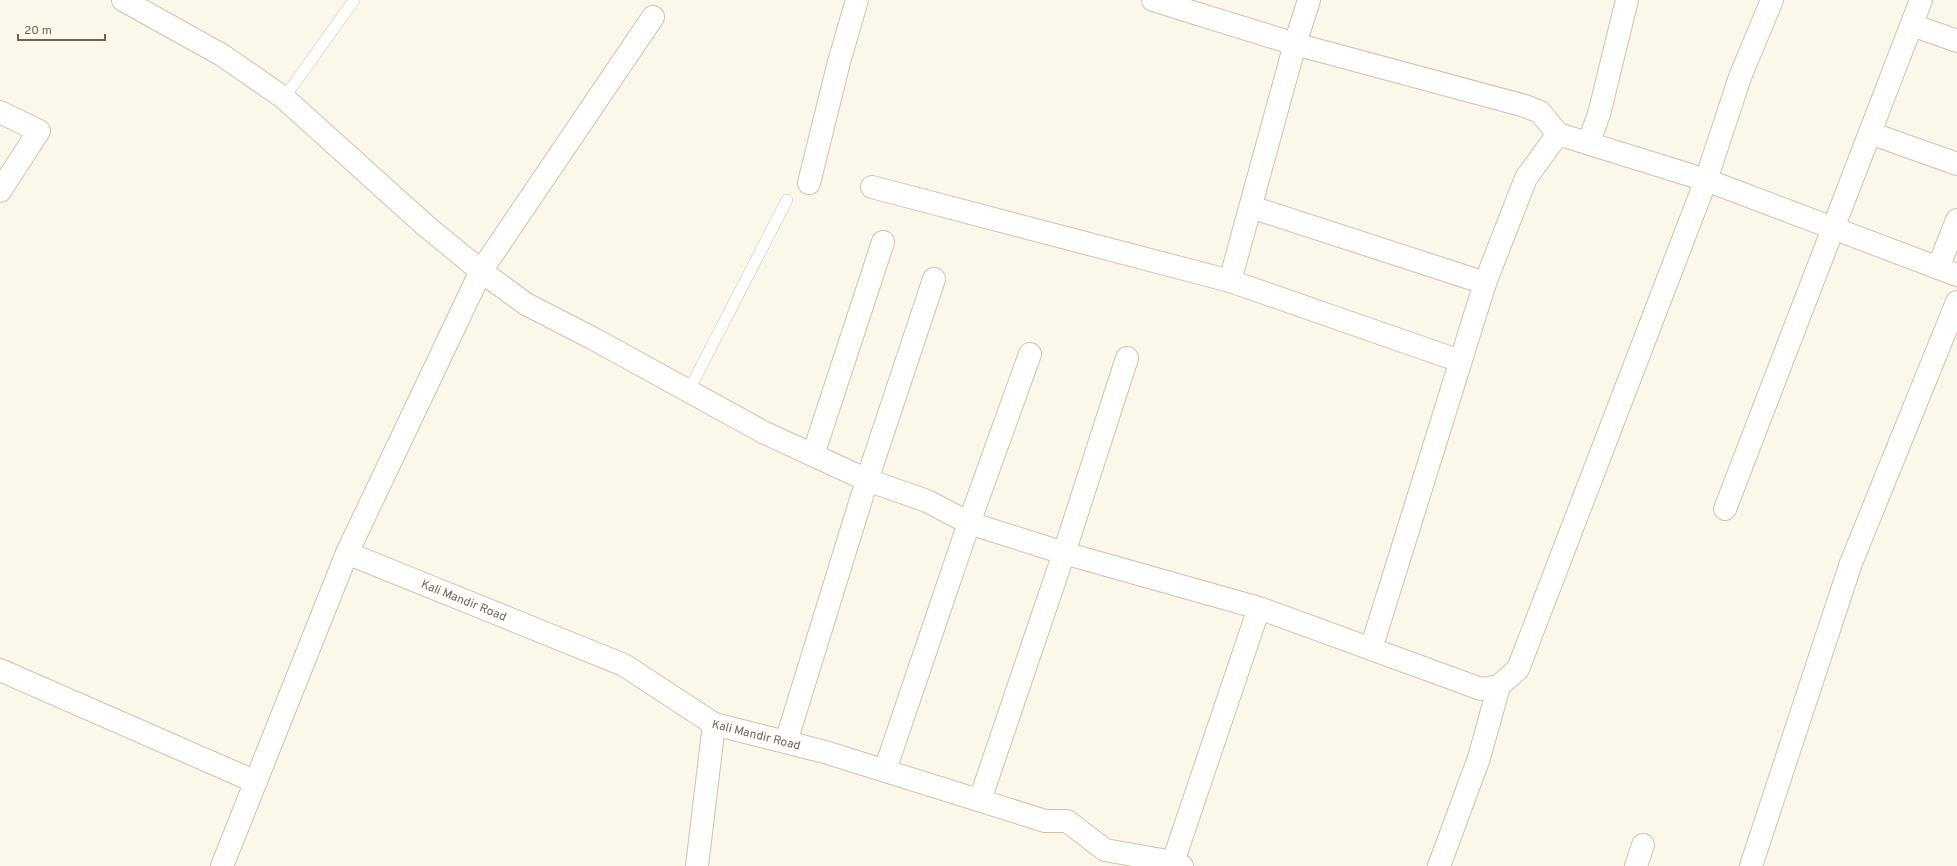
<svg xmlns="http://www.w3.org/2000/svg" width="1957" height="866" font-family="Overpass,sans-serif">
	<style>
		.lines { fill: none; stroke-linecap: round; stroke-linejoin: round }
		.service-casing { stroke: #cfc1af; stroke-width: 12 }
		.minor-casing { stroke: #cfc1af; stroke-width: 24 }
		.service { stroke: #fff; stroke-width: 11 }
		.minor { stroke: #fff; stroke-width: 22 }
		.labels { text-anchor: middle; stroke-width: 4; stroke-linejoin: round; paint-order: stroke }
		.street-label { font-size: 12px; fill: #77614d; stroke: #fffbf1 }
	</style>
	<rect width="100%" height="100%" fill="#fcf7eb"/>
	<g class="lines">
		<defs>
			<g id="service">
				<polyline points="284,98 354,0"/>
				<polyline points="688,392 787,200"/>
			</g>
			<g id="minor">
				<polyline points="123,0 222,55 284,98 426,226 481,271 526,304 594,339 765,433 867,480 927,501 969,523 1064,553 1259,608 1481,689 1499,686 1518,669 1706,180 1740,77 1772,0"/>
				<polyline points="1153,0 1295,44 1525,106 1540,112 1558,134 1706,180 1957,275"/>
				<polyline points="1912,25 1957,41"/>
				<polyline points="0,112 39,131 0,191"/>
				<polyline points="1870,133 1957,164"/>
				<polyline points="1589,142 1599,114 1627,0"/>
				<polyline points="809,183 839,62 857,0"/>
				<polyline points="872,187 1230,281 1460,361"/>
				<polyline points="1251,207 1485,283"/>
				<polyline points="1938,268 1957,220"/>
				<polyline points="1230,281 1295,44 1309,0"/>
				<polyline points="813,455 883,242"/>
				<polyline points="1725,509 1921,0"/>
				<path id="s1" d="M347,553L624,665L714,724L825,752L1045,821H1067L1105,850L1173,862L1182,866"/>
				<polyline points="1371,649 1485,283 1526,178 1558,134"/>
				<polyline points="0,670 256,782"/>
				<polyline points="786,742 867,480 934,279"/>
				<polyline points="885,770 969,523 1030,354"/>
				<polyline points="980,800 1064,553 1127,358"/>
				<polyline points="1173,862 1259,608"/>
				<polyline points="222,866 347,553 481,271 653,17"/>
				<polyline points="697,866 714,724"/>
				<polyline points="1439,866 1479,758 1499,686"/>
				<polyline points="1636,866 1643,845"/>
				<polyline points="1751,866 1851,563 1957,302"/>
			</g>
		</defs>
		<use href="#service" class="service-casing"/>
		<use href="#minor" class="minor-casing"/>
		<use href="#service" class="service"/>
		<use href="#minor" class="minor"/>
	</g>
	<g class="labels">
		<g class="street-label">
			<text dy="4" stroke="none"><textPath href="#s1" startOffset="126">Kali Mandir Road</textPath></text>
			<text dy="4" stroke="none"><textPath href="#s1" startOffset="450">Kali Mandir Road</textPath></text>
		</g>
	</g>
	<path d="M18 34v6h87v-6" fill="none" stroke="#77614d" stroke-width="2"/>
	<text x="24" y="34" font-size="12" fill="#77614d" stroke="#fffbf1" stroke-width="3" paint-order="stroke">20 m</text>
</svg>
